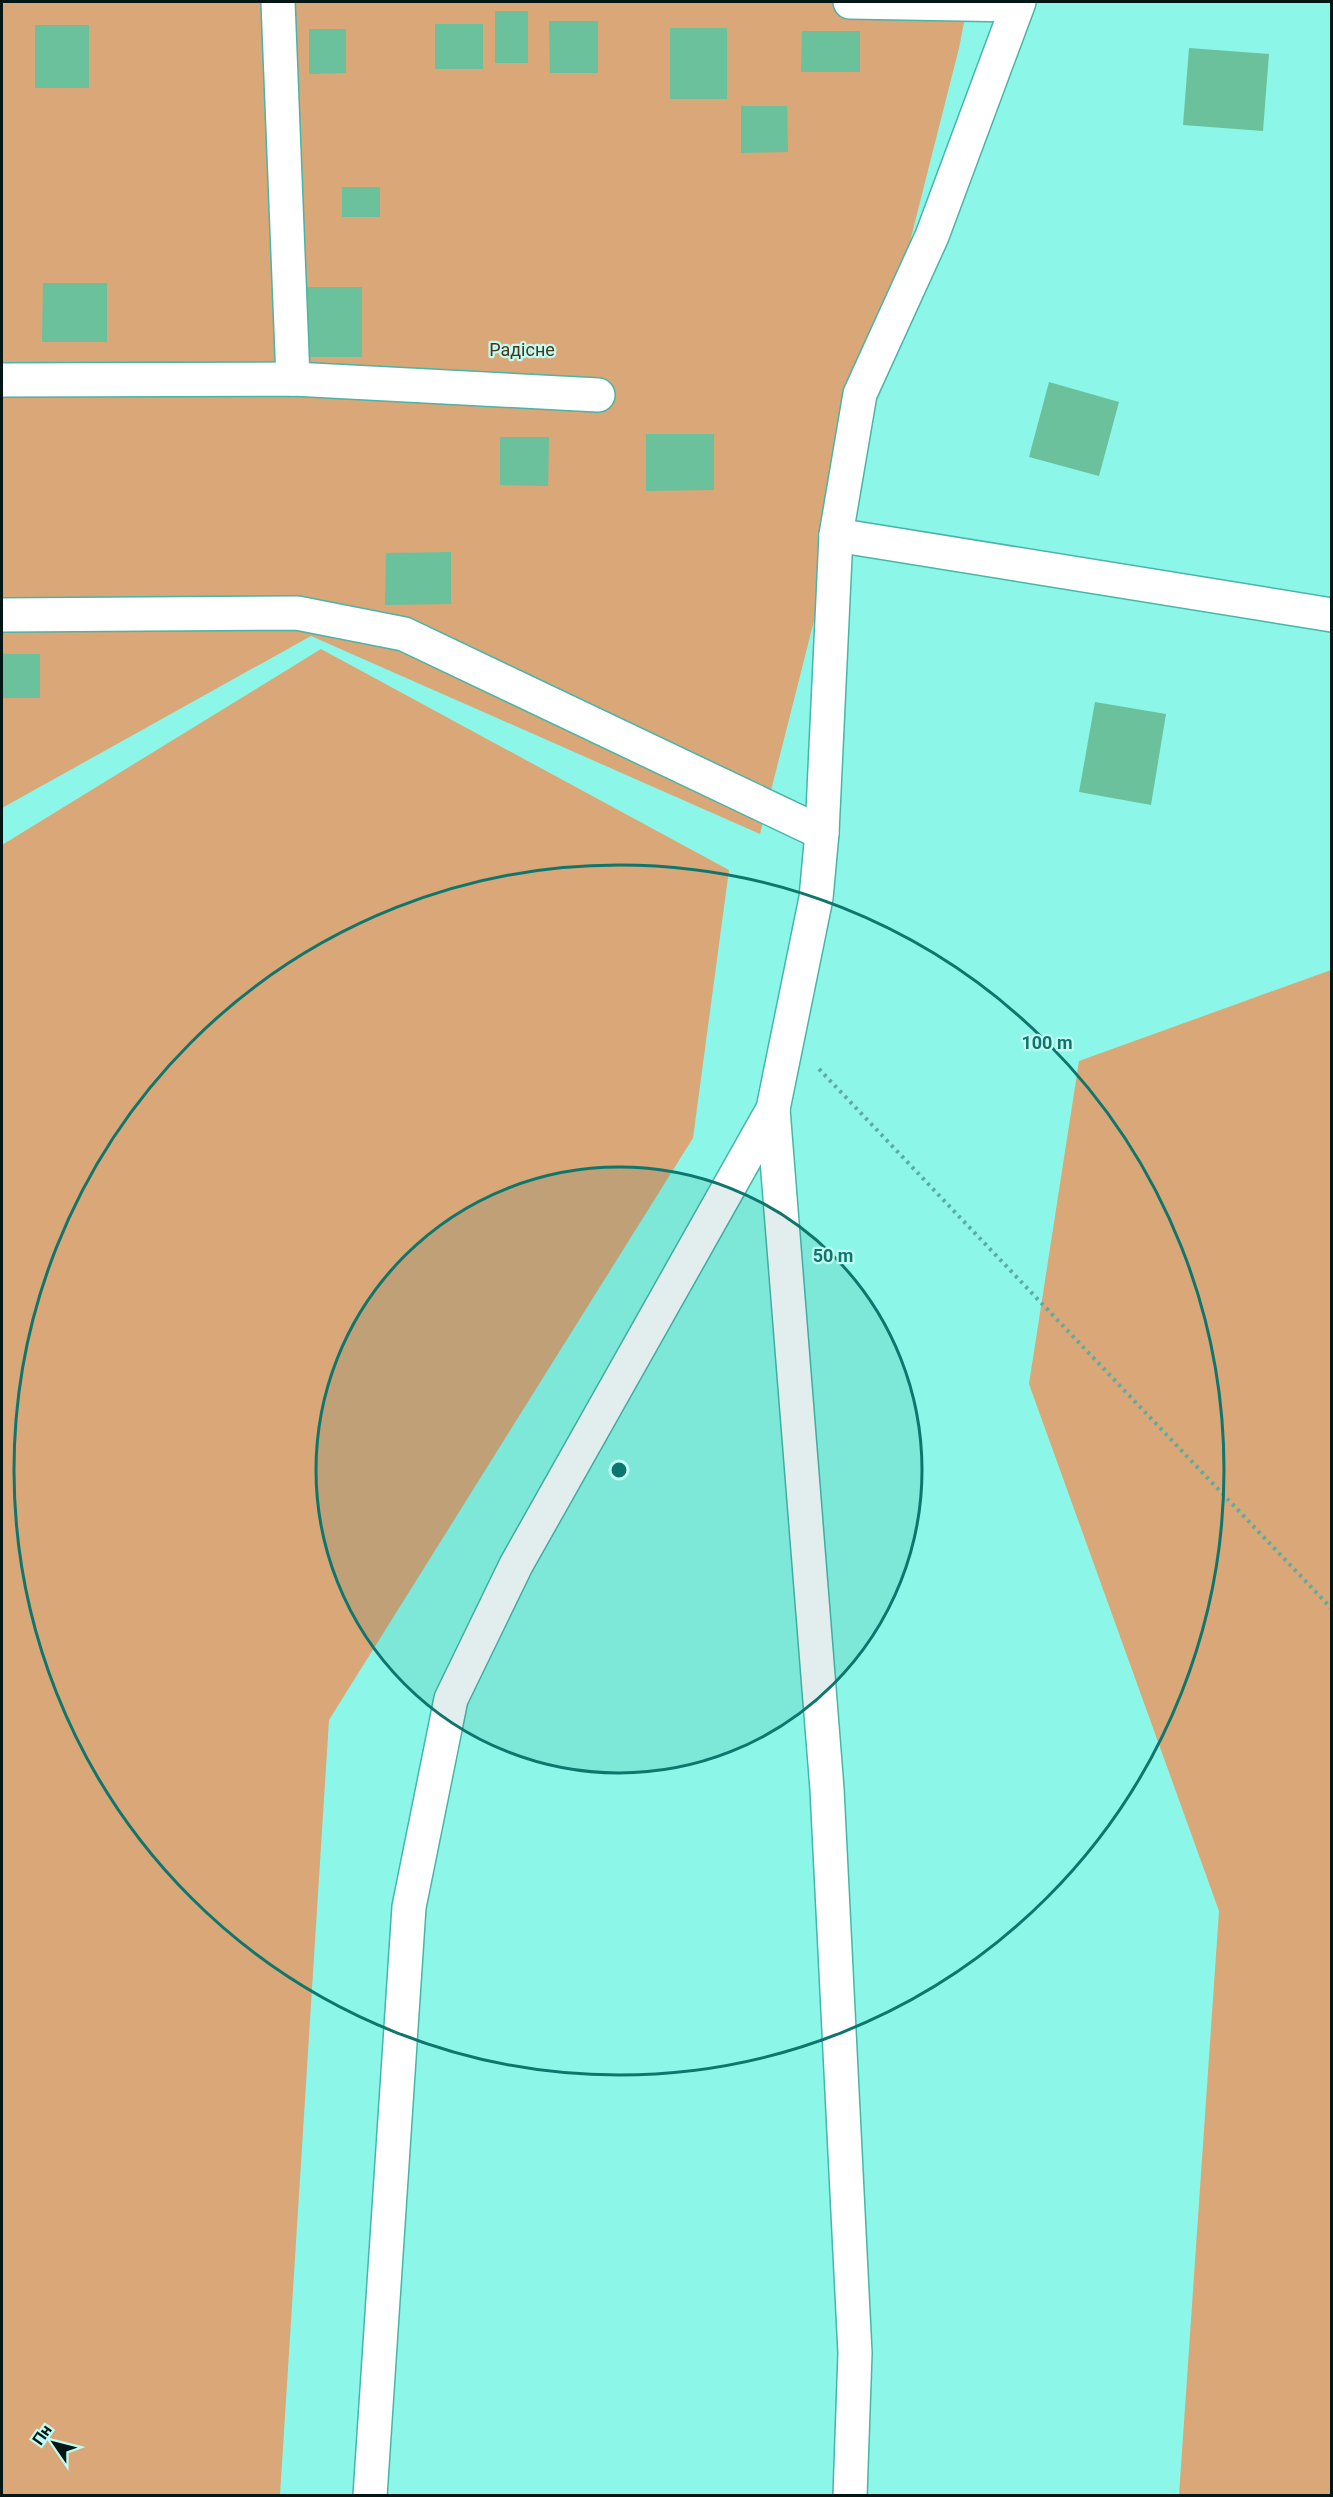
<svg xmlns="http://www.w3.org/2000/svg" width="1333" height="2497" font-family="Roboto,sans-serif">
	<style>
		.green { fill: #d9a778 }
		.building { fill: #6ac19c }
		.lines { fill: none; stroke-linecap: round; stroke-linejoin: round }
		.street-casing { stroke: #48b5a8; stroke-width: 36 }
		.path { stroke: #5eaca1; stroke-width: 4; stroke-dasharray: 3 4.5; stroke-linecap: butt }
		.street { stroke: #fff; stroke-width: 33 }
		.ring { fill: none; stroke: #0f766e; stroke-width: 3 }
		.labels { text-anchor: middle; stroke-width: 4.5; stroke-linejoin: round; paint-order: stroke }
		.park-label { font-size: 18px; fill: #4c3219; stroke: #c0fcf2 }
		.centre { fill: #0f766e; stroke: #c0fcf2; stroke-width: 3 }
		.ring-label { font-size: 18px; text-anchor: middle; font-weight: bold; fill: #0f766e; stroke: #c0fcf2; stroke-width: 4.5; stroke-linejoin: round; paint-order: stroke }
	</style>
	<rect width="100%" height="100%" fill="#8cf7e8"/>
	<g class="green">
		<polygon points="2,2 968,2 959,48 760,834 311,636 2,808"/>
		<polygon points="321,649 729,870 693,1138 329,1720 280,2495 2,2495 2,845"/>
		<polygon points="1331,970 1331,2495 1179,2495 1219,1911 1029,1384 1079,1061"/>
	</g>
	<g class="building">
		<rect x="495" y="11" width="33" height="52"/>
		<polygon points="549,21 598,21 598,73 550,73"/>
		<rect x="435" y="24" width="48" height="45"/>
		<rect x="35" y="25" width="54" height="63"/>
		<rect x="670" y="28" width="57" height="71"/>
		<polygon points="309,29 346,29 346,73 309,74"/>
		<polygon points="802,31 860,31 860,72 801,72"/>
		<polygon points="1189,48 1269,54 1263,131 1183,125"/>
		<polygon points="741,106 787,106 788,152 741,153"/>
		<rect x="342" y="187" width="38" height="30"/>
		<polygon points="43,283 107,283 107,342 42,342"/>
		<rect x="302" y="287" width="60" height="70"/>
		<polygon points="1049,382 1119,402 1099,476 1029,457"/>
		<polygon points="646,434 714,434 714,490 646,491"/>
		<polygon points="500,437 549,437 548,486 500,485"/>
		<polygon points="451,552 451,604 385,605 386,553"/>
		<rect x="2" y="654" width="38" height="44"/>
		<polygon points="1095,702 1166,714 1151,805 1079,792"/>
	</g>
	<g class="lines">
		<defs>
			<g id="street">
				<polyline points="278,2 293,379"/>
				<polyline points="850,2 1017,5"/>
				<polyline points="2,380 293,379 598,395"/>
				<polyline points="836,535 1332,615"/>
				<polyline points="2,615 297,613 404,634 822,833"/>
				<polyline points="370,2496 409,1907 451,1699 516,1565 773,1109"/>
				<polyline points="850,2496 855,2353 827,1789 773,1109 816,898 822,833 836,535 860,394 932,236 1019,2"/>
			</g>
		</defs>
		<use href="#street" class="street-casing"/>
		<polyline class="path" points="819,1069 1332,1609"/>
		<use href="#street" class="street"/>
	</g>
	<circle cx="619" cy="1470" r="303" fill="#0f766e" fill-opacity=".12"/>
	<g class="ring">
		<circle cx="619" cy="1470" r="303"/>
		<circle cx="619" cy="1470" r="605"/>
	</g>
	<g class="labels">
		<g class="park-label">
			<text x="522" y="356">Радісне</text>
		</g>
	</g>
	<circle cx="619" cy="1470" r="9" class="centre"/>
	<g class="ring-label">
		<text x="1047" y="1049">100 m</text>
		<text x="833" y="1262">50 m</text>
	</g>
	<rect width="1333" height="2497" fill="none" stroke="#021715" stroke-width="6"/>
	<g transform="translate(54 2443) rotate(305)" stroke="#c0fcf2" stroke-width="4.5" paint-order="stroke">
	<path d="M0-4.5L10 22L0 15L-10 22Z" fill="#021715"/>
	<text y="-9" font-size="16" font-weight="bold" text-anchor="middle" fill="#021715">Пн</text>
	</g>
</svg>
